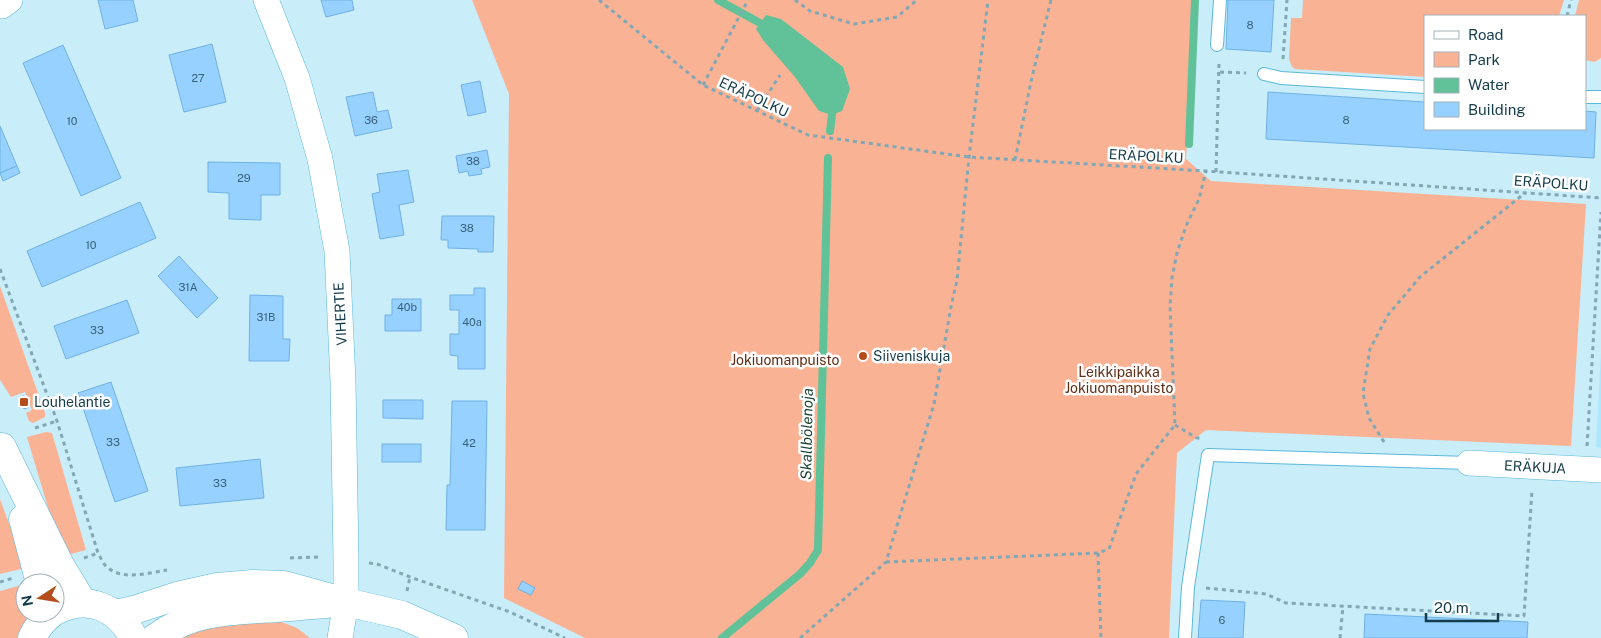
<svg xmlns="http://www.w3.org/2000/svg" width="1601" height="638" font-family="'Public Sans',sans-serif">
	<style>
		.built { fill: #ace7fe }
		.green { fill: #fab294 }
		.water { fill: #61c198 }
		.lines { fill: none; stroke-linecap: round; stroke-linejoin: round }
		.stream { stroke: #61c198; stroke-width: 8 }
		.building { fill: #97d1ff; stroke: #6eb1e5 }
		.lane-casing { stroke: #58b8da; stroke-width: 14 }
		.street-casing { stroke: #58b8da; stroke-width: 26 }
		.secondary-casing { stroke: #58b8da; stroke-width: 29 }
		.path { stroke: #82a7b5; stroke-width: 3; stroke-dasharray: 4 4; stroke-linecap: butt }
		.lane { stroke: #fff; stroke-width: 12 }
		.street { stroke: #fff; stroke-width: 25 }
		.secondary { stroke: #fff; stroke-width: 28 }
		.poi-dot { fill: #b34e1c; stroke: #fff; stroke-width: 2 }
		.labels { text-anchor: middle; stroke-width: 5; stroke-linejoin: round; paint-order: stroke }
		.number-label { font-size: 11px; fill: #356278 }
		.street-label { font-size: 14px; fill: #143d4b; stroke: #fff }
		.poi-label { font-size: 14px; fill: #143d4b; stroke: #fff; text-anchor: start }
		.park-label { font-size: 14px; fill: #612d15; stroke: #fff }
		.water-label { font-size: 15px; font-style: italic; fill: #1d4635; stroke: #fff }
	</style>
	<rect width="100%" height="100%" fill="#caedfa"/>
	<polygon class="built" points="1601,352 1601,448 1596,447"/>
	<g class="green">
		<polygon points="472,0 1196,0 1186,159 1211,181 1586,204 1571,446 1206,430 1177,453 1169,638 585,638 504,598 509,94"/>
		<polygon points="1303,0 1564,0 1559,16 1425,16 1425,77 1295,69 1292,67 1289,59 1291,18 1302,18"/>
		<polygon points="1579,0 1601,0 1601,58 1595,62 1585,60 1585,16 1575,16"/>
		<polygon points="0,286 45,413 45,417 33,423 29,421 26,413 32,410 25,392 11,397 0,380"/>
		<polygon points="46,432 52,433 86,550 67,555 55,531 27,437"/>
		<polygon points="0,499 25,568 0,574"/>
		<polygon points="25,584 25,613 30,613 17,638 0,638 0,591"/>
		<polygon points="279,621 297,628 310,638 183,638 182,634 231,622"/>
	</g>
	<polygon class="water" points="766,15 781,19 843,67 850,89 842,111 832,115 819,111 795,77 763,40 756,29"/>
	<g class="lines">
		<g class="stream">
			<polyline points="718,0 760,23"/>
			<polyline points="830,131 832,115"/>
			<polyline points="1189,144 1195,0"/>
			<polyline points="722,638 800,574 810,563 818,550 828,158"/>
		</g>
	</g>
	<g class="building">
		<polygon points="98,0 133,0 138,21 105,29"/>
		<polygon points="321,0 352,0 354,10 326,17"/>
		<polygon points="1228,0 1274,0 1271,52 1226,49"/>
		<polygon points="212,44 226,102 184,112 169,55"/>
		<polygon points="63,45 121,178 81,196 23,63"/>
		<polygon points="480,81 486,112 468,116 461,85"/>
		<polygon points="373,92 377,112 388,110 392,128 355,136 346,97"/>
		<polygon points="1268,92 1425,102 1425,129 1585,129 1585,111 1596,112 1594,158 1266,139"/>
		<polygon points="0,126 17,166 0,173"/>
		<polygon points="487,150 490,167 481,169 482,174 469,176 468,171 459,173 456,156"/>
		<polygon points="208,162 280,163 280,195 261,195 261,220 229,219 229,193 208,192"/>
		<polygon points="17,166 20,173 3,181 0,173"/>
		<polygon points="408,170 414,202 399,205 404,235 380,239 372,194 380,192 377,174"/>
		<polygon points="140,202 156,238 42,287 27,251"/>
		<polygon points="442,216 494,216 493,252 478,252 478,249 448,248 448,240 441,240"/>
		<polygon points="179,256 218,298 197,318 158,276"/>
		<polygon points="474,288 485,288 485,369 458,369 458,356 450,355 450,334 459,334 459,310 450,310 450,295 474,295"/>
		<polygon points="250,295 283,296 283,339 290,339 289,361 249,361"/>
		<polygon points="392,299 421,299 421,331 385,331 385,315 392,315"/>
		<polygon points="127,300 139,333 66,359 54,326"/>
		<polygon points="111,382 148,491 115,502 78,393"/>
		<polygon points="24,396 29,407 24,409 20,397"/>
		<polygon points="383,400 423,400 423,419 383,418"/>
		<polygon points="452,401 487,401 485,530 446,530 447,485 450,485"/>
		<rect x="382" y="444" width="39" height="18"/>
		<polygon points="260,459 264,498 180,506 176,468"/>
		<polygon points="522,581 535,588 531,595 518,589"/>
		<polygon points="1201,600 1245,602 1243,638 1198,638"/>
		<polygon points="1365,614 1528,622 1527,638 1364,638"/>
	</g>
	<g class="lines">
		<defs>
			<g id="lane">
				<polyline points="1217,45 1220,0"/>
				<polyline points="1264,74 1281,78 1425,87"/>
				<polyline points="1585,97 1601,97"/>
				<polyline points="1185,638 1188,587 1208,455 1469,463"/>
			</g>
			<g id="street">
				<polyline points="266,0 297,78 320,159 337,251 343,381 346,560 346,602 340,638"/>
				<polyline points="2,6 10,0"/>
				<polyline points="1469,463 1601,470"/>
			</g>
			<g id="secondary">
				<polyline points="2,447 60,565 83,603"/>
				<polyline points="23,519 40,583"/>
				<path d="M55,611C88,594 117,607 134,638"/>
				<polyline points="115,614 134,610 177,596 217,587 253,584 284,585 346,602 402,615 454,638"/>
				<path d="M32,638C37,627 43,620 52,613"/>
				<path d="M155,638C193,610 231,611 277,608C293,607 310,605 327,604"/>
			</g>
		</defs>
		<use href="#lane" class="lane-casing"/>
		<use href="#street" class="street-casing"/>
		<use href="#secondary" class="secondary-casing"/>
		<g class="path">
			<polyline points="599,0 703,85 808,135 969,157 1206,171 1601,198"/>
			<polyline points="795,0 810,11 854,24 897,17 917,0"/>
			<polyline points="1567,16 1571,0"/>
			<polyline points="1283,59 1287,0"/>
			<polyline points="1220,72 1246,73"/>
			<polyline points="703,85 748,0"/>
			<polyline points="757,111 780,75"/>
			<polyline points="1015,160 1032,77 1051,0"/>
			<polyline points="1216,172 1219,63"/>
			<path d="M0,269L57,421L98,553C101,558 103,564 107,567C123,581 147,573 167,570"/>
			<polyline points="1175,425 1197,438 1201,438"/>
			<polyline points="35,428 57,421"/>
			<polyline points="1384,442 1369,418 1363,393 1370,349 1388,315 1420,277 1525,193"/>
			<polyline points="1587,446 1601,212"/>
			<polyline points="1098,553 1101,638"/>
			<polyline points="84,558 98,553"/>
			<polyline points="290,558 321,557"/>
			<polyline points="886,562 1098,553 1109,549 1136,474 1175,425 1170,306 1172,278 1177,253 1186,226 1199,199 1206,171"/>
			<polyline points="369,563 377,564 410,577 510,612 565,638"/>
			<polyline points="0,582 13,578"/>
			<polyline points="1206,588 1266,594 1286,603 1524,616 1532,490"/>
			<polyline points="407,591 410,577"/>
			<polyline points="800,638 886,562 934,404 951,307 957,280 969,157 988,0"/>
			<polyline points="1340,638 1343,606"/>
		</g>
		<use href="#lane" class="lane"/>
		<use href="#street" class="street"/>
		<use href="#secondary" class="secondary"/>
	</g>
	<g class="poi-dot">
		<circle cx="863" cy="356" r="5"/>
		<rect x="19" y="397" width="10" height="10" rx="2.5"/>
	</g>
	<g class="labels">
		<g class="number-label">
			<text x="1250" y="29">8</text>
			<text x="198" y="82">27</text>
			<text x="371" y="124">36</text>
			<text x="1346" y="124">8</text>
			<text x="72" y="125">10</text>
			<text x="473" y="165">38</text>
			<text x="244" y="182">29</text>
			<text x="467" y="232">38</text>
			<text x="91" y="249">10</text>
			<text x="188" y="291">31A</text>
			<text x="407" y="311">40b</text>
			<text x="266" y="321">31B</text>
			<text x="472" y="326">40a</text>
			<text x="97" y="334">33</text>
			<text x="113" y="446">33</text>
			<text x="469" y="447">42</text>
			<text x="220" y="487">33</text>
			<text x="1222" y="624">6</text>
		</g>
		<g class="street-label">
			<text transform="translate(754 97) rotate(25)" y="5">ERÄPOLKU</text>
			<text transform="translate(1146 156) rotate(3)" y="5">ERÄPOLKU</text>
			<text transform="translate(1551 183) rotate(4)" y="5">ERÄPOLKU</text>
			<text transform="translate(340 314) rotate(-93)" y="5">VIHERTIE</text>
			<text transform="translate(1535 467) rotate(3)" y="5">ERÄKUJA</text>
		</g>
		<g class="poi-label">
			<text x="873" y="361">Siiveniskuja</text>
			<text x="34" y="407">Louhelantie</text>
		</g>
		<g class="park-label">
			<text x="785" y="365">Jokiuomanpuisto</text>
			<text x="1119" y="377">Leikkipaikka<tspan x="1119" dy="16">Jokiuomanpuisto</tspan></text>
		</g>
		<g class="water-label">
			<text transform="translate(807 434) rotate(-89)" y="5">Skallbölenoja</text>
		</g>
	</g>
	<rect x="1424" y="15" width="162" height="115" fill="#ffffff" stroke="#a1b1b7"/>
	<rect x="1434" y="31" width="25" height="8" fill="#ffffff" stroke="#a1b1b7"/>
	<text x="1468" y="40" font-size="15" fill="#143d4b">Road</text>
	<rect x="1434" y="52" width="25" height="15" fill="#fab294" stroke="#a1b1b7"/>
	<text x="1468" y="65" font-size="15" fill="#143d4b">Park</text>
	<rect x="1434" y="78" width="25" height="15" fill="#61c198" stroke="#a1b1b7"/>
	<text x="1468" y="90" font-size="15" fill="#143d4b">Water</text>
	<rect x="1434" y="102" width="25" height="15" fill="#97d1ff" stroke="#a1b1b7"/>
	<text x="1468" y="115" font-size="15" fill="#143d4b">Building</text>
	<g transform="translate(40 598) rotate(258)"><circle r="24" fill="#ffffff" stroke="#a1b1b7"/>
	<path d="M0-4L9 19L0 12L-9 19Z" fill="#b34e1c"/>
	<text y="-8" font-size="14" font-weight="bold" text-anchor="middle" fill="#143d4b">N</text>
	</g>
	<path d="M1426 613v8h72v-8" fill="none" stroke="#143d4b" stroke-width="2.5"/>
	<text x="1434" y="613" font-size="15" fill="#143d4b" stroke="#ffffff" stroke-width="4" paint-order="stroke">20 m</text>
</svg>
